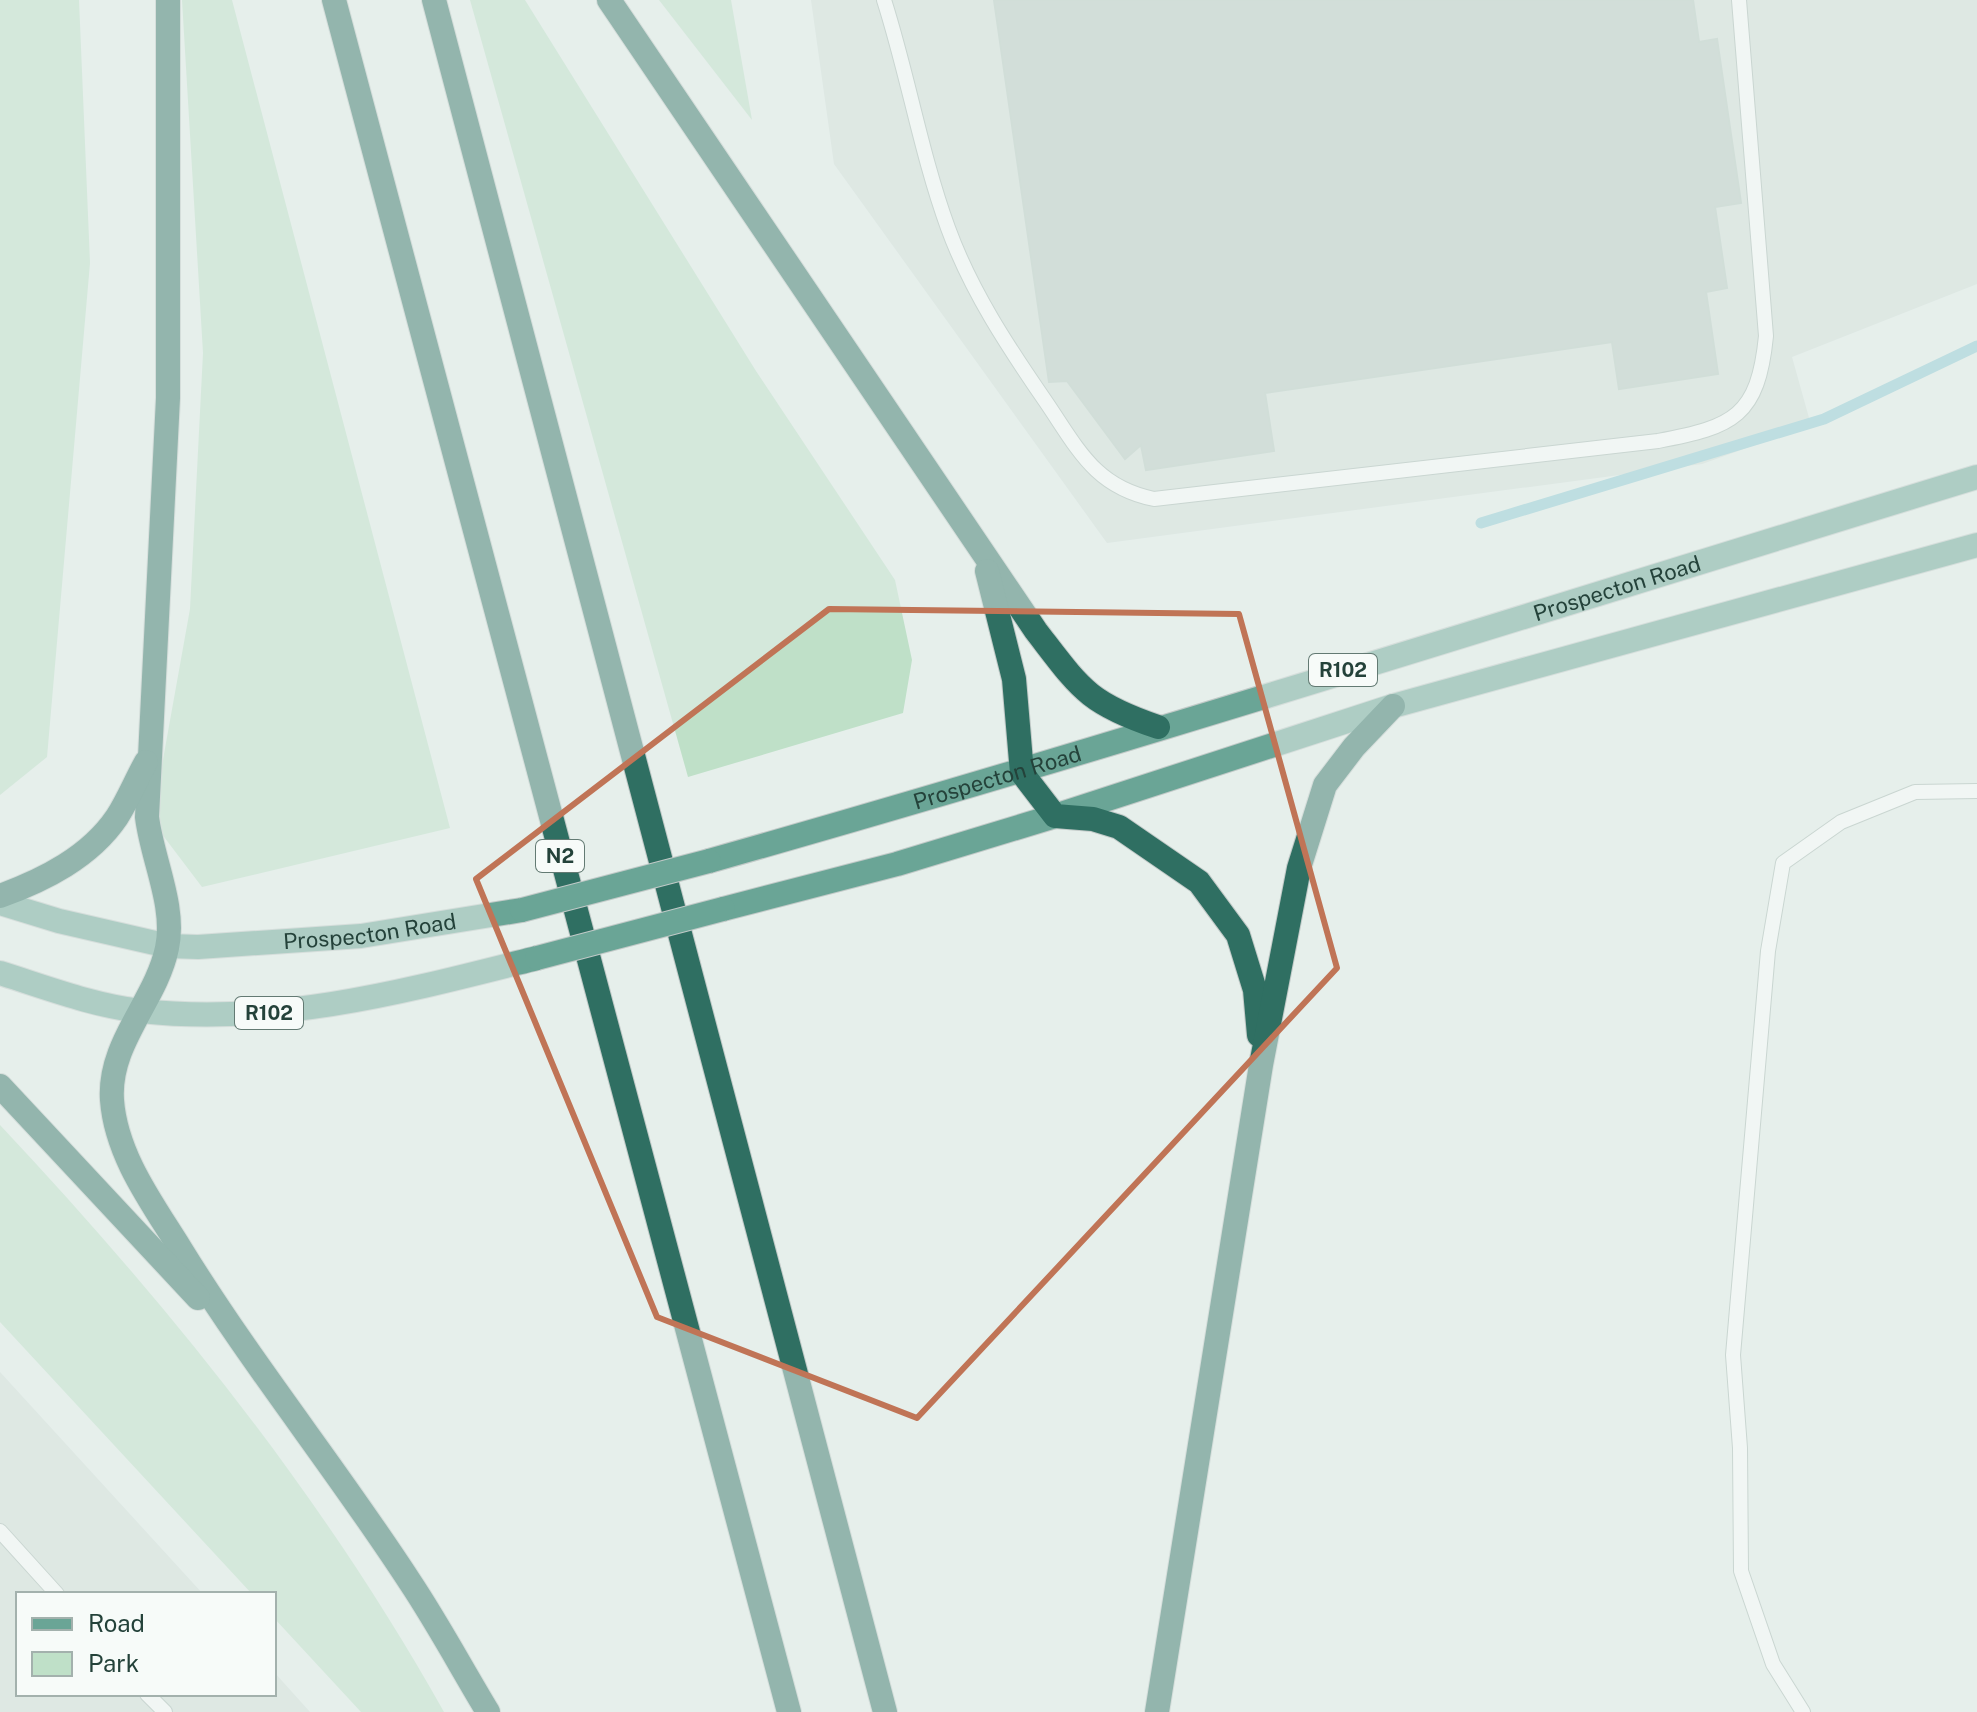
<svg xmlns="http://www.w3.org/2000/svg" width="1977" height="1712" font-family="'Public Sans',sans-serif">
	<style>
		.built { fill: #d4dfda }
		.green { fill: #bfe0c8 }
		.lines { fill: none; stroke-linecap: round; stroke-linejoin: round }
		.stream { stroke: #8ec9d4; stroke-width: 11 }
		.building { fill: #bbcac4; stroke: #b8c9c2; stroke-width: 2 }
		.lane-casing { stroke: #a8b8b2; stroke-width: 16 }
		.primary-casing { stroke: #c2cac8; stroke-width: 26 }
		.highway-casing { stroke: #c2cac8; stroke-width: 26 }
		.lane { stroke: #fff; stroke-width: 14 }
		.primary { stroke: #6aa596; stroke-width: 24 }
		.highway { stroke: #2f6f62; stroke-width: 24 }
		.primary-bridge-casing { stroke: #c2cac8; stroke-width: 26; stroke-linecap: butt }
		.primary-bridge { stroke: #6aa596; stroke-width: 24 }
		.marked { fill: none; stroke: #c07456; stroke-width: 6; stroke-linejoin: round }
		.labels { text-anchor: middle; stroke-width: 8; stroke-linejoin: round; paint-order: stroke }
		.shield { fill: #f7fbf9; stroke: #637a73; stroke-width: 2 }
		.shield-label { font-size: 20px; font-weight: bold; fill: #24423a }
		.street-label { font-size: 22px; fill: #24423a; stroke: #f7fbf9 }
	</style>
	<rect width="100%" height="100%" fill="#e6efeb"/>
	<g class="built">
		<polygon points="811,0 1977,0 1977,284 1792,357 1811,425 1702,464 1107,543 834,164"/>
		<polygon points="0,1372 203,1594 18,1594 18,1694 274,1694 274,1672 310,1712 0,1712"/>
	</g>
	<g class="green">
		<polygon points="0,0 79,0 90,263 47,757 0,795"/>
		<polygon points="182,0 232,0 450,828 202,887 152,821 190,609 203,353"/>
		<polygon points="470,0 525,0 756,371 895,580 912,660 903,713 688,777"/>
		<polygon points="659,0 731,0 752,120"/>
		<path d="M0,1125C169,1305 323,1496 444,1712H361L274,1618V1594H252L0,1322Z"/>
	</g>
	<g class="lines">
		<polyline class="stream" points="1481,523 1824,419 1977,346"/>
	</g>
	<polygon class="building" points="994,0 1693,0 1699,42 1717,39 1741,203 1715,207 1727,288 1706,292 1718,374 1619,389 1612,342 1265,393 1274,451 1146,470 1141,445 1125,459 1067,381 1049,382"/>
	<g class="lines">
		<defs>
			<g id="lane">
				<path d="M884,0C908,75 921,154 948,228C971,291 1008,347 1046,402C1078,449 1095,487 1154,499L1658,441C1734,427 1758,416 1766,336L1739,0"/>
				<polyline points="0,1531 57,1594"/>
				<polyline points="147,1694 165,1712"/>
				<polyline points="1803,1712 1773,1664 1741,1571 1740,1448 1733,1355 1768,951 1783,863 1841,822 1915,792 1977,791"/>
			</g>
			<g id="primary">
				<path id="s1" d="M709,861C1134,741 1555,606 1977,477"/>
				<path id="s2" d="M0,903L59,921L168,946L198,947L361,936L522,910"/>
				<polyline points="723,909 897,864 1055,816 1393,706 1977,545"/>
				<path d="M0,973C45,987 94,1006 141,1011C278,1026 406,991 537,958"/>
			</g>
			<g id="highway">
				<path d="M168,0V398L147,817C152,859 176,906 167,948C156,1001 108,1043 112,1100C116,1155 152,1203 180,1248C252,1365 336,1468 410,1582C438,1624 462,1669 488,1712"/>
				<polyline points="334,0 789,1712"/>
				<polyline points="434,0 885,1712"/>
				<path d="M609,0L1036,631C1080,688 1087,703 1158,727"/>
				<polyline points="987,571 1014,679 1022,773 1055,816 1093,819 1119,827 1199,882 1238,935 1255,990 1259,1035"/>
				<path d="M0,896C44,880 90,857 117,817C128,800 136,780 146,762"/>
				<polyline points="0,1086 198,1298"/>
				<polyline points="1157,1712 1261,1065 1299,868 1325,785 1354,747 1393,706"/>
			</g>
		</defs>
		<use href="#lane" class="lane-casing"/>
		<use href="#primary" class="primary-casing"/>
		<use href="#highway" class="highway-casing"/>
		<use href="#lane" class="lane"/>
		<use href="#primary" class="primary"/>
		<use href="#highway" class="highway"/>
		<defs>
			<g id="primary-bridge">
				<polyline points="522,910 709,861"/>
				<polyline points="537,958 723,909"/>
			</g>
		</defs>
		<use href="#primary-bridge" class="primary-bridge-casing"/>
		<use href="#primary-bridge" class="primary-bridge"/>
	</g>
	<path d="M0 0H1977V1712H0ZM829,609L1239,614L1337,968L917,1418L657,1317L476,879Z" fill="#e6efeb" fill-opacity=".55" fill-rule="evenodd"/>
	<path class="marked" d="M829,609L1239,614L1337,968L917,1418L657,1317L476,879Z"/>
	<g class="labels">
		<g class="shield">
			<rect x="1309" y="654" width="68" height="32" rx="6"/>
			<rect x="536" y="840" width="48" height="32" rx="6"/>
			<rect x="235" y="997" width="68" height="32" rx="6"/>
		</g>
		<g class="shield-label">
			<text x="1343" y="677">R102</text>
			<text x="560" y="863">N2</text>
			<text x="269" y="1020">R102</text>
		</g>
		<g class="street-label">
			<text dy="8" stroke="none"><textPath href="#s1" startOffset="948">Prospecton Road</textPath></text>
			<text dy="8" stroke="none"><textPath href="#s1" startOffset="300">Prospecton Road</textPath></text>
			<text dy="8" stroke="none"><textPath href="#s2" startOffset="376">Prospecton Road</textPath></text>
		</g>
	</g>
	<rect x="16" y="1592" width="260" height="104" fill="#f7fbf9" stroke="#a3b1ad" stroke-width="2"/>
	<rect x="32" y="1618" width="40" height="12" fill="#6aa596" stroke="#a3b1ad" stroke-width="2"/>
	<text x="88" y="1632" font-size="24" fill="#24423a">Road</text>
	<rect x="32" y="1652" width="40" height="24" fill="#bfe0c8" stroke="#a3b1ad" stroke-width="2"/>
	<text x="88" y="1672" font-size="24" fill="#24423a">Park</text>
</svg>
